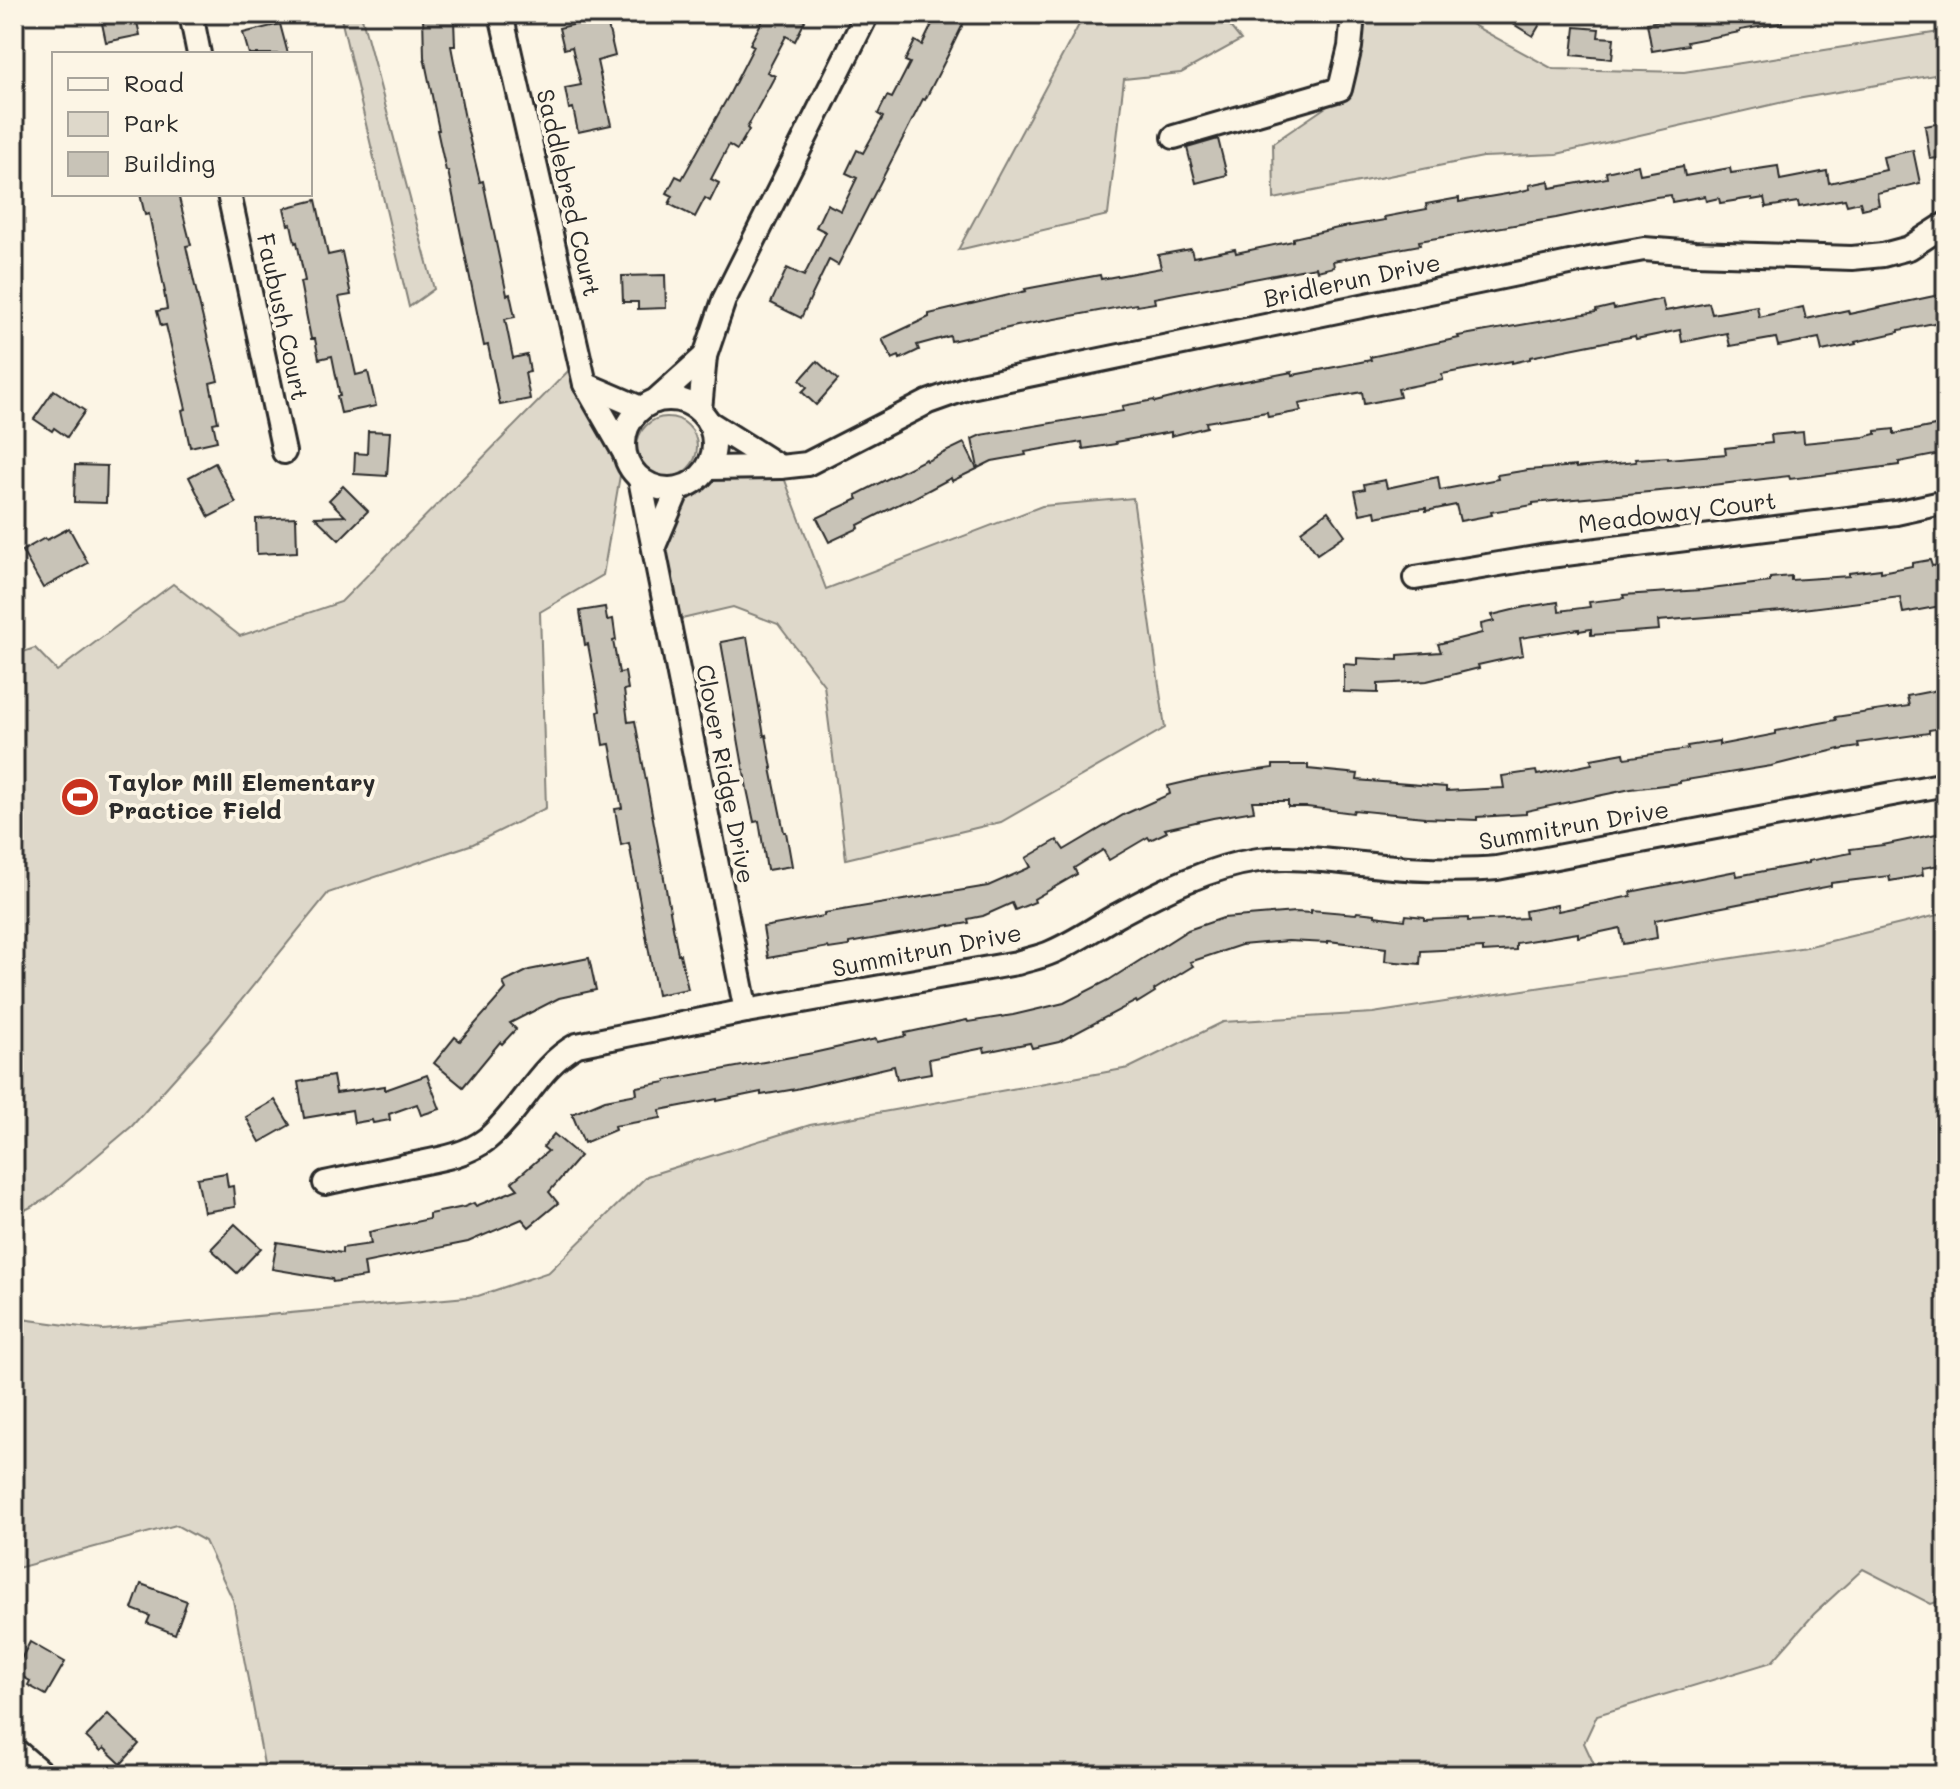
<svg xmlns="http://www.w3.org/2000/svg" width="1960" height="1789" font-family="Mali,sans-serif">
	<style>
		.green { fill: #ded8ca; stroke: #84827a; stroke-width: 2 }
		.building { fill: #c8c3b7; stroke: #2b2b2b; stroke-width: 2 }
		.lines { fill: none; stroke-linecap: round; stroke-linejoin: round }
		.minor-casing { stroke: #2b2b2b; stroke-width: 28 }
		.minor { stroke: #fcf5e5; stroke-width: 22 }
		.labels { text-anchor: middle; stroke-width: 8; stroke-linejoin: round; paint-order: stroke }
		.street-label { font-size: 24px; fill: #2b2b2b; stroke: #fcf5e5 }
		.poi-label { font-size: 24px; font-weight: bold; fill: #2b2b2b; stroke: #fcf5e5; text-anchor: start }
	</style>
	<rect width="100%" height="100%" fill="#fcf5e5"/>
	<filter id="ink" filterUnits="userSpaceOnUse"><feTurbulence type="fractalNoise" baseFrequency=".0125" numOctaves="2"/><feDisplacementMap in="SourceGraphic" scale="16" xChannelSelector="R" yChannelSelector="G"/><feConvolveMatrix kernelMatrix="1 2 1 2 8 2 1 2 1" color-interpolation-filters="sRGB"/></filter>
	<g filter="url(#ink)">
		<g class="green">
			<polygon points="340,14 361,14 434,289 409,307"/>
			<polygon points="1081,14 1220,14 1241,40 1181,73 1124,79 1108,215 958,250 1081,21"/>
			<polygon points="1357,14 1453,14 1553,69 1684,72 1946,31 1946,73 1797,99 1557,154 1483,157 1274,199 1273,143 1351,90"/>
			<polygon points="579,360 624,452 603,575 540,612 546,808 473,844 328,893 214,1034 132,1126 46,1199 14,1216 14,655 35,648 57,671 173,584 240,636 341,602"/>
			<circle cx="667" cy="447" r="30"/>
			<polygon points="780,467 826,589 1042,506 1133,498 1165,728 1001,822 846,859 824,685 778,624 733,607 669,622 654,546 678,489 693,483 708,468"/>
			<polygon points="1946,913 1946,1599 1931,1604 1863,1569 1814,1614 1772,1662 1597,1715 1584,1743 1599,1775 266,1775 233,1600 205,1541 176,1525 14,1569 14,1318 103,1330 478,1296 549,1272 647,1176 810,1125 1129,1068 1223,1022 1373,1013 1806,947"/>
		</g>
		<g class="building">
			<polygon points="100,14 135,14 140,35 106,42"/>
			<polygon points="423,14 449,14 449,20 454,20 455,46 451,46 466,124 480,182 483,181 507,295 510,294 515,317 505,319 513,358 527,355 530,372 525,373 530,399 500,405 488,345 484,346 448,171 446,171 437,130 439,130 424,57"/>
			<polygon points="766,14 792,14 805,21 795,41 786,36 767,72 775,76 747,128 749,130 737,150 729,145 711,179 719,183 710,201 705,198 695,217 669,204 673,196 667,193 676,176 682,179 729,95 754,46 750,44"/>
			<polygon points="937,14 968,14 947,57 925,100 923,99 838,265 829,260 801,318 771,303 787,268 804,276 826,232 816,227 827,204 841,211 857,178 846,173 857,150 863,153 883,117 878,114 887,96 892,98 910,63 905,61 915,41 922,45"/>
			<polygon points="1497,14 1546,14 1533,36"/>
			<polygon points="1704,14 1781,14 1782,23 1740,30 1740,32 1687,42 1688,45 1652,51 1647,23"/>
			<polygon points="606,17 615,56 597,61 611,125 578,132 573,108 569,109 565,88 581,85 572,47 564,49 559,28"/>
			<polygon points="280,24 288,54 249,54 243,33"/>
			<polygon points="1575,27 1599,29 1598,37 1614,38 1612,59 1572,55"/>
			<polygon points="1946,122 1946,157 1930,159 1925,126"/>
			<polygon points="1218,139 1227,175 1196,183 1187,148"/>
			<polygon points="1913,150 1920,183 1877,193 1879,205 1862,209 1860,202 1847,205 1845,199 1799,207 1798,202 1766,207 1764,198 1752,200 1752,198 1720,203 1719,198 1706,201 1705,196 1672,202 1671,195 1656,197 1556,218 1419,241 1420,245 1333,261 1334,267 1317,271 1316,267 1154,298 1155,303 1137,306 1136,304 1017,326 951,341 950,336 917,345 919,350 900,359 899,356 892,359 882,339 929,317 929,314 1026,291 1025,289 1100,275 1101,279 1161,268 1158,255 1191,249 1193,257 1235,249 1236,253 1293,241 1293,238 1338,228 1385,220 1384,217 1427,209 1426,204 1459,198 1459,202 1518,192 1530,189 1529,185 1549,181 1550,188 1607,178 1606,172 1638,165 1640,174 1683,166 1685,176 1730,168 1731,173 1778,166 1780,180 1827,171 1829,183 1886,170 1883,157"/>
			<polygon points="140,194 178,194 191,245 186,246 195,286 218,381 210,383 218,422 213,423 217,441 190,447 182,410 186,409 166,325 161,326 157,311 167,309 164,292 165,292 149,214 145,215"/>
			<polygon points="316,200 328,255 342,252 351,295 339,297 356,375 368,372 376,406 341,413 337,396 340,396 332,356 319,359 315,339 311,339 300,282 305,281 297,242 295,243 291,224 288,225 284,208"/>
			<polygon points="665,275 666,308 638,309 638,302 623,302 622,276"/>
			<polygon points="1939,295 1944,321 1899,330 1899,332 1855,342 1856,344 1822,351 1819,338 1778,346 1776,338 1730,346 1727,333 1682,342 1680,330 1636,339 1635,336 1530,357 1530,359 1512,363 1512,361 1442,374 1443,380 1398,389 1400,397 1364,404 1362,392 1299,404 1301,411 1268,417 1267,412 1206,422 1207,427 1171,436 1171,432 1115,442 1116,444 1083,449 1082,442 1025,452 1026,455 992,461 978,468 972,439 981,435 1123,411 1122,406 1154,400 1155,402 1219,386 1292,372 1293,375 1371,360 1370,357 1459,338 1458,336 1596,312 1596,310 1613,306 1614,309 1662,299 1665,311 1709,303 1712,314 1757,306 1759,317 1803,307 1806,319 1848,310 1849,314"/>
			<polygon points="817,361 838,380 816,405 802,392 807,387 800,380"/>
			<polygon points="54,390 85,411 67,437 54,428 52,431 34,419"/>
			<polygon points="1940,425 1945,453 1899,462 1899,465 1790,479 1789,476 1670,490 1533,503 1533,505 1491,512 1492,515 1460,521 1456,505 1426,511 1426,508 1410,510 1376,517 1375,511 1360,514 1355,491 1365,489 1364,484 1385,480 1387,488 1438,477 1440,490 1498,479 1497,475 1528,470 1576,466 1576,468 1636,462 1635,459 1668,457 1668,459 1726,454 1725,448 1772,443 1771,435 1803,432 1804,443 1864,437 1876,434 1876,431 1894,429 1894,434"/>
			<polygon points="368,431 390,432 387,476 354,474 355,453 367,454"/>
			<polygon points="964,443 977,469 952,481 951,478 910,500 909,499 858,525 859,528 829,542 817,518 858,499 856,495 926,459 927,461"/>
			<polygon points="215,463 236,503 209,517 189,477"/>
			<polygon points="75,465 107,466 106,503 74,502"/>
			<polygon points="343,486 368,511 339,540 315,517 345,516 329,500"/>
			<polygon points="1328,511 1345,535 1317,554 1301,531"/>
			<polygon points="296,517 297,552 257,554 256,519"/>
			<polygon points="69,528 88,563 43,588 22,551 45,538 47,540"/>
			<polygon points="1930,560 1932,566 1946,564 1946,605 1903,613 1900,597 1794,610 1658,621 1659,630 1591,635 1591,629 1579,631 1579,629 1520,638 1523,655 1478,665 1479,668 1427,681 1378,684 1378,693 1344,692 1344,664 1357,665 1357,658 1398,660 1398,655 1441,652 1438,644 1482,633 1481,624 1494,621 1492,615 1525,607 1558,602 1559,611 1590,607 1589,602 1624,598 1623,595 1702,590 1770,582 1770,578 1791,576 1791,580 1849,576 1849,573 1881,569 1881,572 1912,566 1912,563"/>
			<polygon points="605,607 607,620 613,619 616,640 613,641 619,673 625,672 628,689 624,690 628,722 635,721 678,954 680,954 688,989 657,995 629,843 621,845 615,809 622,808 610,744 603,745 598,712 600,711 588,644 585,645 580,611"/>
			<polygon points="747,637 764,736 766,735 772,768 771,768 784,832 786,832 792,866 767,870 759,821 754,822 747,789 721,642"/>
			<polygon points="1943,689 1946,707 1946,727 1929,730 1929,733 1858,743 1859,747 1839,750 1839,749 1771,766 1680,781 1680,783 1631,789 1526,811 1526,814 1477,817 1477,820 1424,818 1424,817 1354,810 1353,813 1307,807 1288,807 1288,801 1252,801 1254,811 1213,818 1165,829 1167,832 1150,840 1148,837 1109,860 1103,850 1074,868 1077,874 1034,899 1035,902 1015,910 1012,903 983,916 968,919 969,923 950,926 950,925 849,943 849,946 829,949 828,947 768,958 763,927 824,916 824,913 988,886 1031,867 1026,858 1057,840 1064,850 1125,814 1170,794 1168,786 1202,778 1273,768 1273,765 1308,765 1308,769 1358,774 1357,780 1446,787 1446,791 1504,788 1502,776 1536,771 1537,775 1592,764 1591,759 1624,753 1625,758 1688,749 1687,746 1719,741 1719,745 1776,734 1776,731 1836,720 1835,717 1909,706 1907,696"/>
			<polygon points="1946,832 1946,864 1922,868 1923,875 1890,881 1889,876 1831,883 1831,886 1655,920 1657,938 1623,944 1620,928 1578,937 1578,933 1516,943 1516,950 1483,952 1483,948 1421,951 1420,964 1385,961 1386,948 1328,941 1328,943 1288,941 1241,945 1190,962 1193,966 1154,990 1155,992 1137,1003 1136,1001 1059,1042 1032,1048 1030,1043 985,1052 984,1048 929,1059 931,1073 897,1079 894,1066 796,1089 761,1095 761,1092 717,1101 717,1099 660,1110 661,1118 614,1126 615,1130 584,1143 572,1114 605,1100 637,1094 636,1087 666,1082 666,1080 813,1053 876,1039 877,1042 906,1036 905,1033 967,1020 968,1022 1013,1015 1064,1003 1109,980 1188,930 1223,918 1295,912 1311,913 1311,910 1356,914 1357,912 1375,914 1375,916 1405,920 1406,915 1424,917 1424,920 1468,918 1468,921 1526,918 1525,911 1557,905 1558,911 1631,896 1630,892 1736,871 1737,876 1808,863 1808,861 1851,853 1850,849 1883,845"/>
			<polygon points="589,958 596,990 559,998 510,1023 516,1029 502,1044 500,1042 463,1087 434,1063 455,1037 460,1041 506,989 503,983 529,970"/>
			<polygon points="427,1075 440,1109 421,1115 417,1104 389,1114 390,1120 373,1123 372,1120 354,1123 352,1110 304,1118 298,1082 333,1076 336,1093 385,1086 385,1090"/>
			<polygon points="275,1100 290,1125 260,1142 246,1117"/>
			<polygon points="554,1134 580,1156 549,1192 558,1203 529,1227 522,1219 468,1242 364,1263 366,1277 333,1282 332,1279 272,1269 277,1242 342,1253 342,1248 371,1244 369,1232 429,1219 429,1214 464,1207 474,1203 476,1206 518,1189 512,1182 548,1151 543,1147"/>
			<polygon points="226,1173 228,1187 233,1186 235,1207 204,1212 197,1178"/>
			<polygon points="235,1224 261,1248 237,1273 211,1249"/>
			<polygon points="141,1584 187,1601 175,1634 147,1623 150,1616 132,1609"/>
			<polygon points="30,1642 65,1662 46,1695 28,1685 30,1681 14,1672"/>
			<polygon points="108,1714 139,1744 121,1764 104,1748 101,1751 86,1737"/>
		</g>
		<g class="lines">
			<defs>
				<g id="minor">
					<polyline points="191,14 199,54"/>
					<polyline points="501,14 585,384 624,452"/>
					<polyline points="1174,137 1340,89 1350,47 1353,14"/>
					<polyline points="229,194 284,452"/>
					<polyline points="585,384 641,408"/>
					<circle cx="669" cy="444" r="45"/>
					<polyline points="655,401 705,356"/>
					<polyline points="700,410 705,356 724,300 867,14"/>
					<polyline points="710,423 780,467"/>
					<polyline points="708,468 780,467 807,464 928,402 970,387 1589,259 1644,249 1695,253 1852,258 1883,255 1909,248 1946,224"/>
					<polyline points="640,479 746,1011"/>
					<polyline points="654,546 678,489"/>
					<polyline points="1415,578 1541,557 1896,513 1946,502"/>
					<path d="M325,1183C352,1177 378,1172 405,1166C433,1160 464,1157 487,1139C521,1111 538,1066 577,1045L746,1011L1017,963C1029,959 1041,957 1052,952C1075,942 1095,928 1116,916C1160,892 1208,867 1258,860C1290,855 1330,861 1362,864C1408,869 1451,872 1497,868L1946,784"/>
					<polyline points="14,1749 44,1775"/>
				</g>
			</defs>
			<use href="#minor" class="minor-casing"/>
			<use href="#minor" class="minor"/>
		</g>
	</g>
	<defs>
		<symbol id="stadium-disc" viewBox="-11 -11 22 22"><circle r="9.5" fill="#c8321e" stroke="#fcf5e5"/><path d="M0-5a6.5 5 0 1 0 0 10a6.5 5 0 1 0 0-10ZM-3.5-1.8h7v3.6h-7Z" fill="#fff"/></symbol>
	</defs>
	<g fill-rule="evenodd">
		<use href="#stadium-disc" x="58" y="775" width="44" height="44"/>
	</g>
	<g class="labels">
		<g class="street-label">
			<text transform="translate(568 193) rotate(77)" y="8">Saddlebred Court</text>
			<text transform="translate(1352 281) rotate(-12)" y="8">Bridlerun Drive</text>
			<text transform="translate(282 317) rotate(78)" y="8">Faubush Court</text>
			<text transform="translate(1677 513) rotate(-7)" y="8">Meadoway Court</text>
			<text transform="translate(725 774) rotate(79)" y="8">Clover Ridge Drive</text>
			<text transform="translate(1574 826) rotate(-10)" y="8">Summitrun Drive</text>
			<text transform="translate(927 951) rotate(-11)" y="8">Summitrun Drive</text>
		</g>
		<g class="poi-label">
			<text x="108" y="791">Taylor Mill Elementary<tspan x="108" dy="28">Practice Field</tspan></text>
		</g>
	</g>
	<rect width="1960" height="1789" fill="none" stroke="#fcf5e5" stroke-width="48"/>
	<rect x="24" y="24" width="1912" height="1741" fill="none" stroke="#2b2b2b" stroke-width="3" filter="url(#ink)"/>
	<rect x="52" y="52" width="260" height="144" fill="#fcf5e5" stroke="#a8a49b" stroke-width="2"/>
	<rect x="68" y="78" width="40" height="12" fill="#fcf5e5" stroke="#a8a49b" stroke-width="2"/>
	<text x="124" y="92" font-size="24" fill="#2b2b2b">Road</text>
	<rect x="68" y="112" width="40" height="24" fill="#ded8ca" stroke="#a8a49b" stroke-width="2"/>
	<text x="124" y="132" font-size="24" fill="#2b2b2b">Park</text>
	<rect x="68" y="152" width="40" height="24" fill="#c8c3b7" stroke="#a8a49b" stroke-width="2"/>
	<text x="124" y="172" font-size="24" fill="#2b2b2b">Building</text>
</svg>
